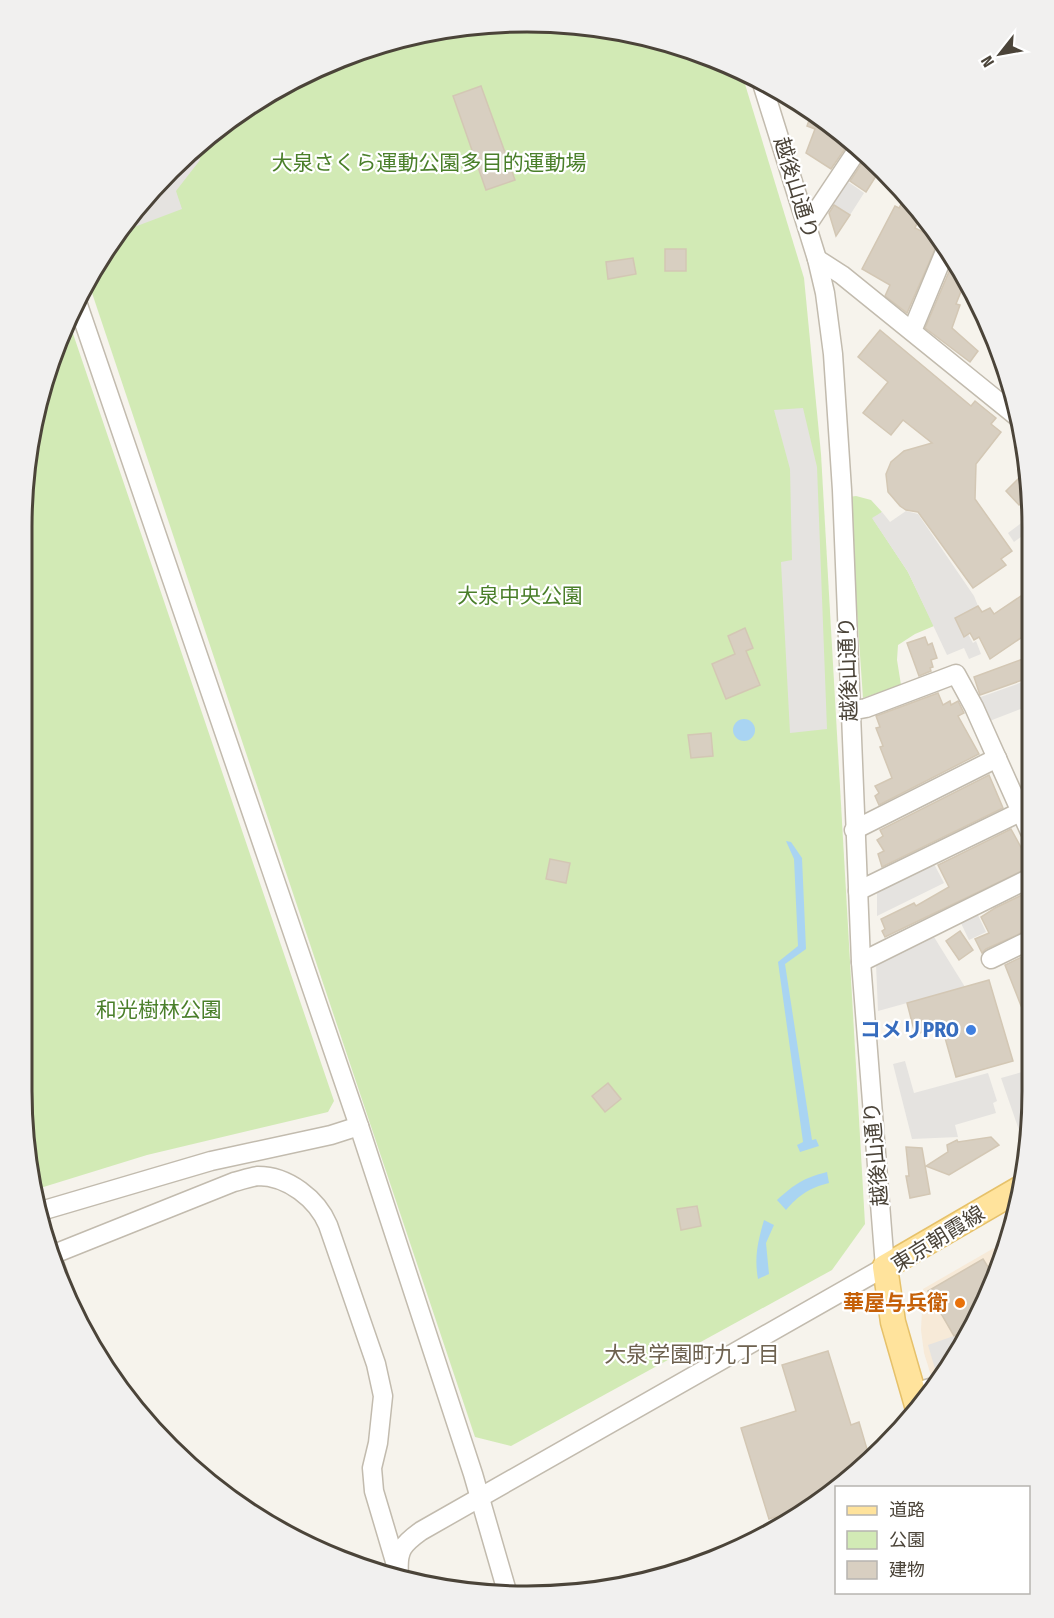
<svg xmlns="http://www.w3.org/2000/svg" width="1054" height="1618" viewBox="0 0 1054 1618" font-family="'Fira Sans Condensed','Noto Sans JP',sans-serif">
<rect width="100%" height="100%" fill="#f6f3ec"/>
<path fill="#f7ead8" d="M994,1248L998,1258L981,1314L937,1380L933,1382L924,1353L921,1330L923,1289Z"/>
<g fill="#d2eab5">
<path d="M494,22L593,25L690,48L741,71L804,278L821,454L865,1224L832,1270L511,1446L475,1437L88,281L147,193L219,125L304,73L396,38Z"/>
<path d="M68,319L334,1101L328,1112L147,1155L37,1189L21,1091L25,461Z"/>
<path d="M856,496L871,500L882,512L873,519L908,572L934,626L915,634L898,645L897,660L901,685L863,698L849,497Z"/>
</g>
<g fill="#e5e3e0">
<path d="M196,147L200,160L176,191L182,209L121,232L147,193Z"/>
<path d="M844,179L864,193L850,215L829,201Z"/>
<path d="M803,408L817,467L827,729L790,733L781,562L792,560L790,469L774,410Z"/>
<path d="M906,511L918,514L974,596L978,606L955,618L964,636L968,634L973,643L976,641L981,654L969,659L964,648L947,655L908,572L872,518L882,512L890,522Z"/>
<path d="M1032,515V529L1014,542L1008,533Z"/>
<path d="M1031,679V705L987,722L975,699Z"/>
<path d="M933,862L944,883L877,916V893L881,888Z"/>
<path d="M976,911L986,932L969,940L959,919Z"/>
<path d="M934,937L965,987L878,1011L876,964Z"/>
<path d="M905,1061L914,1093L988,1073L997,1101L993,1103L996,1113L955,1125L958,1137L912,1139L893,1064Z"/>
<path d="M1029,1070V1132L1020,1133L1001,1078Z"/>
<path d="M971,1330L938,1379L928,1345Z"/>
</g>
<g fill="#a9d4f2">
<circle cx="744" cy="730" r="11"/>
<path d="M786,841L791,842L802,858L806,949L785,964L812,1140L816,1139L819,1146L800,1152L797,1145L803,1142L778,962L798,946L794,859Z"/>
<path d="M827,1172L829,1183C809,1188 799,1195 786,1210L777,1200C795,1184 803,1178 827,1172Z"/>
<path d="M764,1220L774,1225L766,1243L769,1274L758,1279C754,1257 758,1241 764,1220Z"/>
</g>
<g fill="#d8cfc1" stroke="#d3c7b4" stroke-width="1.5">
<path d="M481,86L515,180L486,190L453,96Z"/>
<path d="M812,112L851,140L831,169L806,153L815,129L807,126Z"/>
<path d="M868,154L881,168L866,192L850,181Z"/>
<path d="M906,195L922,212L915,228L939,240L907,313L885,296L890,285L862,269L895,206L899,208Z"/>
<path d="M834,205L850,215L836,236L829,213Z"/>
<rect x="665" y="249" width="21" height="22"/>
<path d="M633,258L636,274L608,279L606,262Z"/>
<path d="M954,260L966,279L956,304L960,305L952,328L978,351L970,362L925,328Z"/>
<path d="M880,330L971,406L975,401L996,418L991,424L1001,432L976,464L975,499L1012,551L1001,559L1006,565L973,588L918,512L906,510L900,506L888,492L886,474L891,462L904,451L932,443L903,420L891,435L863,413L888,382L858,357Z"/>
<path d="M1028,469L1032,494L1019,505L1006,491Z"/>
<path d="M1021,596L1026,602L1031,599V631L990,659L979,637L974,640L970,633L964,637L955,618L978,606L982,612L990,608L994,614Z"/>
<path d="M745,628L753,648L746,651L760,685L726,699L712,664L735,654L728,636Z"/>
<path d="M925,637L928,645L932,643L937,658L931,660L933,667L930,668L931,671L919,676L907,643Z"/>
<path d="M1031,656V677L980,695L974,677Z"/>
<path d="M938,693L943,705L950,701L951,705L958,701L964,713L958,716L979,754L879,805L875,796L879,793L875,786L892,778L880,747L883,746L876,728L880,727L876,716Z"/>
<path d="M711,733L713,756L691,758L688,735Z"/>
<path d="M989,775L1003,808L882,867L878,854L884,851L877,840L883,836L880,830Z"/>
<path d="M1011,829L1023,851L1030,847V867L885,937L882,931L885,929L881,919L914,903L916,906L949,887L938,865Z"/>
<path d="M550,859L570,863L566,883L546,879Z"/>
<path d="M1030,891V929L986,949L982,953L975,939L989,933L981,917L995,908Z"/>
<path d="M960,931L973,950L959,960L946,941Z"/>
<path d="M1030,953L1029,1026L1005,965Z"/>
<path d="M989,980L1013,1061L956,1077L942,1027L915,1034L907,1003Z"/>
<path d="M608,1083L621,1099L605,1112L592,1096Z"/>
<path d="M991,1137L999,1145L949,1175L926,1166L948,1152L947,1145L957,1140L958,1142Z"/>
<path d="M906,1147L922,1148L930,1194L910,1198L906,1176H909Z"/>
<path d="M697,1206L701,1226L681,1230L677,1209Z"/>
<path d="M983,1259L993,1275L981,1314L975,1324L954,1336L928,1291Z"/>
<path d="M828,1351L851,1425L859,1422L869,1456L807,1507L769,1519L741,1428L796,1411L782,1365Z"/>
</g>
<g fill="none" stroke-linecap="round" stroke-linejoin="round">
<defs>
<g id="minor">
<path d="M808,224L860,146"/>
<path d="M817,259L842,275L1020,419"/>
<path d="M76,299L359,1126L473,1474L508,1595"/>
<path d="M912,331L946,249"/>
<path d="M850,711L866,708L956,674L974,707L1030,832"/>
<path d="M854,830L997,758"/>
<path d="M858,891L1020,812"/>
<path d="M991,959L1030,940"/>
<path d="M861,962L1030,878"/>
<path d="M41,1211L211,1161L331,1135L359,1126"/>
<path d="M51,1255L59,1277"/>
<path d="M49,1256L234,1182C242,1180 250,1177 258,1176C288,1176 317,1199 328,1225L376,1364L383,1396L378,1443L372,1468L374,1491L396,1565"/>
<path d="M913,1393L933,1387"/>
<path d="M399,1574C397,1550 403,1544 421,1531L885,1267L861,962L842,490L833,354L825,293L817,259L761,80"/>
</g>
<path id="major" d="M918,1409L893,1322L885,1267L1019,1189"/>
</defs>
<use href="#minor" stroke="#c2bbae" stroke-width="21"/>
<use href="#major" stroke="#e6c16a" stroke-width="27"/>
<use href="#minor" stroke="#fff" stroke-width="18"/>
<use href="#major" stroke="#ffe39c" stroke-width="24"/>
</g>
<circle fill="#3f7fe0" stroke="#fff" stroke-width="2" cx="971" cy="1030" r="6"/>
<circle fill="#e8710a" stroke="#fff" stroke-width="2" cx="960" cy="1303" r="6"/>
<g text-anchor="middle" stroke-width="4.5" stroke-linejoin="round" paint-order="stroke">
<g font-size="21" fill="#4a7f2a" stroke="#fff">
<text x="429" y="170">大泉さくら運動公園多目的運動場</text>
<text x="520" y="603">大泉中央公園</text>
<text x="159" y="1017">和光樹林公園</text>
</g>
<g font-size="21" fill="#4b4439" stroke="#fff">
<text transform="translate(796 188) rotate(73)" y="7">越後山通り</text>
<text transform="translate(848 669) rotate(-92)" y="7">越後山通り</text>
<text transform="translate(876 1154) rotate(-95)" y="7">越後山通り</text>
<text transform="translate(938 1239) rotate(-32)" y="7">東京朝霞線</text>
</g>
<g font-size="21" font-weight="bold" fill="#366cbe" stroke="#fff" text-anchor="end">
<text x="959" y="1037">コメリPRO</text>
</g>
<g font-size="21" font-weight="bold" fill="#c56008" stroke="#fff" text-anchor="end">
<text x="948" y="1310">華屋与兵衛</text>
</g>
<g font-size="22" fill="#6e6250" stroke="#fff">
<text x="692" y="1362">大泉学園町九丁目</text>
</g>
</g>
<path d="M0 0H1054V1618H0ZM527 32H527A495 495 0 0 1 1022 527V1091A495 495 0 0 1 527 1586H527A495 495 0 0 1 32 1091V527A495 495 0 0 1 527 32Z" fill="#f1f0ef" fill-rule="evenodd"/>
<path fill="none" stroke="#4b4439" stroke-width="3" d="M527 32H527A495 495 0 0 1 1022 527V1091A495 495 0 0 1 527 1586H527A495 495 0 0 1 32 1091V527A495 495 0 0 1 527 32Z"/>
<rect x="835" y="1486" width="195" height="108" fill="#ffffff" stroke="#b7b4b0" stroke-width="1.5"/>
<rect x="847" y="1506" width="30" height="9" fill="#ffe39c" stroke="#b7b4b0" stroke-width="1.5"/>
<text x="889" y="1516" font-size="18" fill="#4b4439">道路</text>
<rect x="847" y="1531" width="30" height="18" fill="#d2eab5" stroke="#b7b4b0" stroke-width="1.5"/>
<text x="889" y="1546" font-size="18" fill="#4b4439">公園</text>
<rect x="847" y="1561" width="30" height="18" fill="#d8cfc1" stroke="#b7b4b0" stroke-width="1.5"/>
<text x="889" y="1576" font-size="18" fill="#4b4439">建物</text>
<g transform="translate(1000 54) rotate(239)" stroke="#ffffff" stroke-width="4.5" paint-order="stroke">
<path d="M0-4.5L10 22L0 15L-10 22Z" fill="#4b4439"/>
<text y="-9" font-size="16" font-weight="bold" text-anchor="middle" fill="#4b4439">N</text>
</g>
</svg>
